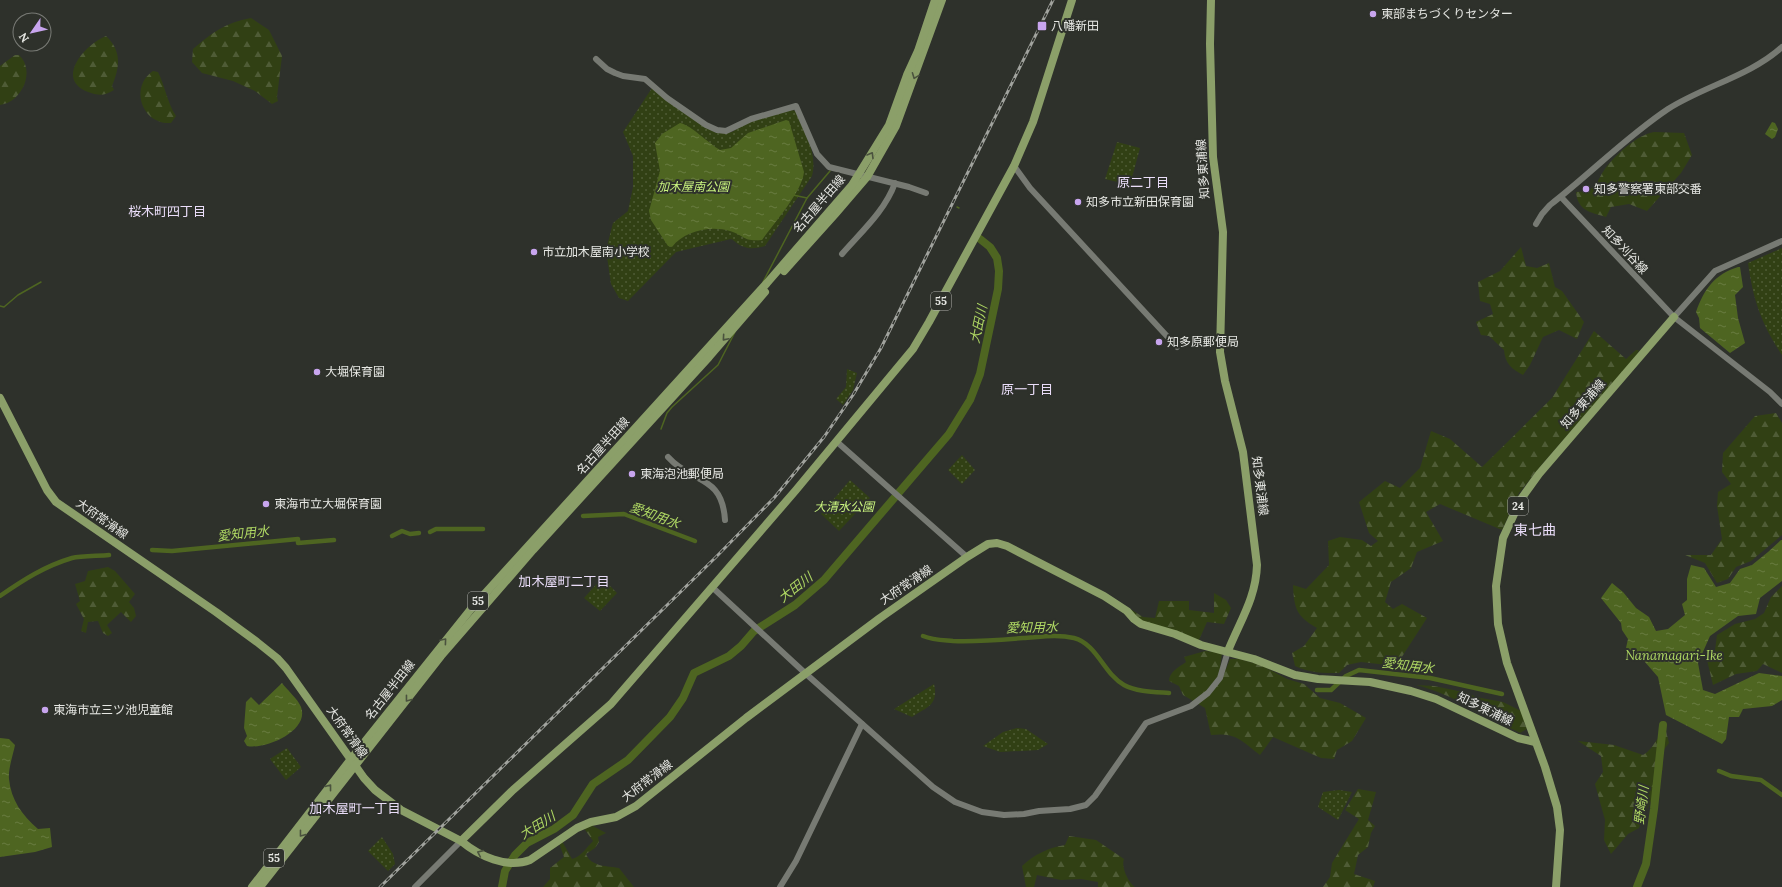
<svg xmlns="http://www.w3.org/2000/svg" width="1782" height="887" viewBox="0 0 1782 887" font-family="Lora,'Noto Sans JP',serif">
<defs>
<pattern id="grass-dots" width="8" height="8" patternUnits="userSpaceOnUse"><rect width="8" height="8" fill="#314014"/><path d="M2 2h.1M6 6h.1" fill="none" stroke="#4f5c36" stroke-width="1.8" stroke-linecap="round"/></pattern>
<pattern id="forest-firs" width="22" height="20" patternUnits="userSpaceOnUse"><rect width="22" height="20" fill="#314014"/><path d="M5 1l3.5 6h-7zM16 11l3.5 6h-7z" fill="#4f5c36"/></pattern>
<pattern id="water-ripples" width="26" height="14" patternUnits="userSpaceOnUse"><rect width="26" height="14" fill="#4e6521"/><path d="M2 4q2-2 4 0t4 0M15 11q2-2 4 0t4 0" fill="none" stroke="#687b41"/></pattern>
</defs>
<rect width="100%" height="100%" fill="#2e312b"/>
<g fill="url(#grass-dots)">
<path d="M652,88L666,100L725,133L732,132L750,121L791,110L796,111C804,132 818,153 812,176L765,246C758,248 750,250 742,246C738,245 735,241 731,239L676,252L628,301L619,298L611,284L606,250L613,223L628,211L633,187V156L623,132Z"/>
<path d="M1117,142L1140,148L1130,185L1105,179Z"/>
<path d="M1782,248V355C1761,324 1753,299 1748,263Z"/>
<path d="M847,369L857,373L853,390L843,405L836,399L846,387Z"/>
<path d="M962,455L975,470L962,484L948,470Z"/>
<path d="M850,480L870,498L839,531L821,514Z"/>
<path d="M602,578L617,593L600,611L584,598Z"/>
<path d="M934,684C939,705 927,707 912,717L894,709Z"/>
<path d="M1017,728L1026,729L1048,744L1038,750L1000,752L983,746L1003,732Z"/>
<path d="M287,748L301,767L286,780L270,759Z"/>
<path d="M1339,790L1352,792L1338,820L1318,807L1323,792Z"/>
<path d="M382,837L393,854L395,864L388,871L368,851Z"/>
</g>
<g fill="url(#forest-firs)">
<path d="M251,18L269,30L282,56L277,97L278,101L272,104L255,91L233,81L202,73L192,62L193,49C213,32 225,23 251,18Z"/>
<path d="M106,36C122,51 120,67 112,86L114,90C106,95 100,96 91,93C53,81 84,45 106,36Z"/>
<path d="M15,55H19C36,71 22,102 0,105V66Z"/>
<path d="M153,71L158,72C165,86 167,102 176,116L171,123C142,125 129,87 153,71Z"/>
<path d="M1654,132L1684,133L1692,155L1681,173L1647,211L1629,204L1611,207L1606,217C1590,212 1578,211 1576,192C1598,192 1596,180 1607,166C1618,153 1637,135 1654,132Z"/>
<path d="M1521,247L1526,266L1537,268L1549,263L1555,287L1562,291L1584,322L1577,339L1559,330L1543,337L1530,365L1523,375C1512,369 1505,364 1504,350L1489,336L1481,335L1476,322L1493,314L1490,304L1480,301L1478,282L1500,271Z"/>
<path d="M1594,331L1626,359L1636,350H1639L1637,355L1543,463L1519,493L1502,530L1440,504L1426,512L1443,541L1417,552L1411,568L1391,582L1385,602L1393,609L1402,604L1427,618L1396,666L1361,662L1347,665L1339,673C1324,673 1309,673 1295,666L1292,653L1304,646L1317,628C1296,616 1294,608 1293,585L1306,589L1329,565L1328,541L1340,537L1362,540L1371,546L1378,541L1369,533L1359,502L1385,481L1400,488L1420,468L1431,431L1450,439L1482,467L1552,398Z"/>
<path d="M1776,413L1782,423V535L1751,561L1736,567L1728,579L1717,583L1705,563L1685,555H1711L1722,539L1717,506L1718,492L1731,484L1722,472L1723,453L1755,416Z"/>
<path d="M108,567L115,571L135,594L129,602L134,608L136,616L131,622L121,612L107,625L112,633L108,636L103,633L98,621L88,622L86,633L81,631L84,619L76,604L80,601L75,584L85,581L88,571Z"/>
<path d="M1782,586V673L1763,664L1757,671L1736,674L1713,685L1707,660L1715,650L1717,635L1735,624L1755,619L1764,613L1771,597Z"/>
<path d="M1214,593L1226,600L1231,608L1224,624L1207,622L1199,640L1142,623L1130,611L1132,610L1143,617L1155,618L1159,601H1189V610L1214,613Z"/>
<path d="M1205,651L1222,653L1220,668L1226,669L1230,659H1239L1261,665L1287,679L1304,684L1320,698L1340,703L1366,718L1352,741L1337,750L1334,759L1321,758L1273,737L1260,755C1242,741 1236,732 1211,735L1205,708L1183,695L1179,686L1169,681C1169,672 1179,667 1186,662L1184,657Z"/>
<path d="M1416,685L1434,686L1468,693L1476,697L1503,702L1521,711L1527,729L1520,733C1486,716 1452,694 1416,685Z"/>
<path d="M1666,731L1669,743L1662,752C1668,778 1647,804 1639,828L1628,834L1611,854L1604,840L1605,820L1595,784L1603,772L1601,756L1578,741L1614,745L1643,755C1654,749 1654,739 1666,731Z"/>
<path d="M1358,789L1376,792L1368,820L1375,826L1371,833L1368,847L1358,855L1354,874L1375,881L1373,887H1323L1330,877L1332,863L1359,819L1345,810Z"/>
<path d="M591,825L606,833L598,837L599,842L595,848L586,854C591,867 608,866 619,868L634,887H543L550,879V868L564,857L559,843L562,841L572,859C582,856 586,848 593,841L583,827Z"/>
<path d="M1069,836L1096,840L1124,859C1121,867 1128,882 1135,887H1098V882L1081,879L1061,880L1037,875L1034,887H1026L1022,866C1035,854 1048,848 1065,845Z"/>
</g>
<g fill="url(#water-ripples)">
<path d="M786,120L789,121L804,172C802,192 774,223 762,240C743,242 744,235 730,231C710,225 684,231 672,247L668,246L651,220L649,211L660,171L655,143L662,134L680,123C691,125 708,143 720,150L731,148L748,133Z"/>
<path d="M1772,122L1775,123L1778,129L1775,137L1772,139L1765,134Z"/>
<path d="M1738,267H1740L1743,287L1735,295L1738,318L1745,343L1730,353L1700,328L1699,318L1696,312C1704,289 1715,274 1738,267Z"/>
<path d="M1781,540H1782V581L1760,598L1756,614L1738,616L1710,636L1698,663L1703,690L1715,694L1759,673L1782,676V700L1772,706L1743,709L1739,717H1729L1726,739L1722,744L1666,715L1658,677L1645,662L1626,648L1628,639L1622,630L1621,623L1601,598L1612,583L1623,592L1636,608L1649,617L1656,631L1668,629L1685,615L1682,604L1687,600V579L1691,565L1704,568L1716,587L1730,583L1740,569L1752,565L1768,552Z"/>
<path d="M282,683C287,690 298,699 301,707C310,731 265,750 247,746L244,741L247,736L244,728L246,702L251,697L259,705Z"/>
<path d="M0,738L9,739L15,745C13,755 8,769 9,779C11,800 22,815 38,829L50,828L52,847L35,852L0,857Z"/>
</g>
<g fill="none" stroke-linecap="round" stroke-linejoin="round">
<g stroke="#4e6521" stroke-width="1.5">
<path d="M793,195L807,198"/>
<path d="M957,207L959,208"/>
<path d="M763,282L807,198L830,171"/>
<path d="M0,306L4,307L18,295L41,282"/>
<path d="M661,429L667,413L672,407L718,365L735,332"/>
</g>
<g stroke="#4e6521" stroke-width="4.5">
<path d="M583,516L624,514L695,541"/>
<path d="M430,532L436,529H483"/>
<path d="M392,536L402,531L410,534L419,533"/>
<path d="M152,550L172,551L298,539V543L334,540"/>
<path d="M0,596C23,580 45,566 72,558C81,556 99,556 109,555"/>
<path d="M923,636C933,640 942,640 953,641C976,642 1000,640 1023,638C1040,637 1057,634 1074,638C1097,644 1104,674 1124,685C1137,692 1155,692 1169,693"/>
<path d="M1317,690H1331L1346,676L1359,670L1430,678L1502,694"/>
<path d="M1719,771L1731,776L1761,780L1782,795"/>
</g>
<g stroke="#4e6521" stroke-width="8">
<path d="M502,887L505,871L515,855L527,843L554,829L573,815L593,784L628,760L670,717L683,698L694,673L729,656L741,646L754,631L795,605L824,580L949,434L970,400L980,374L998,289L999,271L997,258L990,247L980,239"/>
<path d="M1637,887L1646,864L1654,809L1663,725"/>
</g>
<g stroke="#777a73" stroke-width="6">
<path d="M596,59L607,69L615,73L623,76L645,79L667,98L706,125L717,130L726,131L751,119L796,106L817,154L829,167L909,187L926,193"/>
<path d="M1014,166L1030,188L1177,347"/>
<path d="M1561,197L1674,317L1770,392L1782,404"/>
<path d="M1536,224L1542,214L1550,205C1590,174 1626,137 1668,109C1704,86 1750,76 1782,47"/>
<path d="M842,254C861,232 885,211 895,183"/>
<path d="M1674,317L1715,271L1782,241"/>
<path d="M836,441L967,557"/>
<path d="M668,457C692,484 722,474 725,520"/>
<path d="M712,587L805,673L933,787L955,802L982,812L1004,815L1024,814L1039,811L1070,809L1086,805L1095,796L1146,723L1191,706L1208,693L1220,678L1228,651"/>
<path d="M415,887L461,841"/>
<path d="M780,887L796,861L862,724"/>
</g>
<g stroke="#8b9f69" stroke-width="8">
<path d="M1211,0L1210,44L1213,157L1223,232L1220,352L1225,381L1243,452L1257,565C1256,598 1240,621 1228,651"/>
<path d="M784,271L836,213L867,177L896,126L942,0"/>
<path d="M0,398L47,490L56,502L216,612L257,642L277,658L286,668L364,778L375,790L401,810L461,841C479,856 507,869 530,860L577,828L591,822L616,817L636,806L746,718L880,618L967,557L988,544L997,543L1007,546L1104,596L1127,611L1134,619L1141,624L1175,634L1201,645L1254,659L1295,675L1318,679L1370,682L1411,691L1436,699L1518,738L1535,742"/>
<path d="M461,841L513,790L611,704L796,490L913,349L929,322L1014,166L1033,122L1072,0"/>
<path d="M252,887L351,759L471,609L767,283L852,185L889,125L907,75L918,51L935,0"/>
<path d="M260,887L441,656L533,550L709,357L765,292"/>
<path d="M1556,887L1560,830L1557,807L1545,767L1507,663L1498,624L1496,586L1503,538L1521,499L1539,474L1674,317"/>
</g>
<defs>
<path id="rail" d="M380,887L716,557L774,498L824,437L853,395L881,348L1053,0"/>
</defs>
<use href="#rail" stroke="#a1a39e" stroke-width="3"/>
<use href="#rail" stroke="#2e312b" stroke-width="1.5" stroke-dasharray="4.5" stroke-linecap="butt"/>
</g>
<defs><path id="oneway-chevron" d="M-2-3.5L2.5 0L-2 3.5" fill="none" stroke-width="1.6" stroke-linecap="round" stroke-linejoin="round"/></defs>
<g stroke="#4a523e">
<use href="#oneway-chevron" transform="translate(915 76) rotate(111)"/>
<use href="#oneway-chevron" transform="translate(871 155) rotate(-59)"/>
<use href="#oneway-chevron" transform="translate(725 338) rotate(131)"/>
<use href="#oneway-chevron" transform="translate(444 641) rotate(-50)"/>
<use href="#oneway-chevron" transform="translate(408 699) rotate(128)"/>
<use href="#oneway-chevron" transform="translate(329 787) rotate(-52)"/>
<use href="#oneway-chevron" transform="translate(302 834) rotate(128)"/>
<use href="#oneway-chevron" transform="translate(480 853) rotate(-156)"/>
</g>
<g fill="#c8a5ee" stroke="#2e312b" stroke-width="1.5">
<circle cx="1373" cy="14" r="4"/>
<rect x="1037" y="21" width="10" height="10" rx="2"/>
<circle cx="1586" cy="189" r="4"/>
<circle cx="1078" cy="202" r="4"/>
<circle cx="534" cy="252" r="4"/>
<circle cx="1159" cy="342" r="4"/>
<circle cx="317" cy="372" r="4"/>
<circle cx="632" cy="474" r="4"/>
<circle cx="266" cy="504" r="4"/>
<circle cx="45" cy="710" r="4"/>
</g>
<g text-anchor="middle" stroke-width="4" stroke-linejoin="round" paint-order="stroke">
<g fill="#2e312b" stroke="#afb0ac" stroke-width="1">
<rect x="931" y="292" width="20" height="18" rx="3"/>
<rect x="1508" y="497" width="20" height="18" rx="3"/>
<rect x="468" y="592" width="20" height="18" rx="3"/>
<rect x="264" y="849" width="20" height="18" rx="3"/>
</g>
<g font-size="11" font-weight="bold" fill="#e6e7e3">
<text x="941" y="305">55</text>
<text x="1518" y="510">24</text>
<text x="478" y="605">55</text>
<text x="274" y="862">55</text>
</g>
<g font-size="12" fill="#e6e7e3" stroke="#2e312b" text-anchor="start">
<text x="1381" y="18">東部まちづくりセンター</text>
<text x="1051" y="30">八幡新田</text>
<text x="1594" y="193">知多警察署東部交番</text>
<text x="1086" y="206">知多市立新田保育園</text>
<text x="542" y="256">市立加木屋南小学校</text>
<text x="1167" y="346">知多原郵便局</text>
<text x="325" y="376">大堀保育園</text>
<text x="640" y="478">東海泡池郵便局</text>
<text x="274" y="508">東海市立大堀保育園</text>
<text x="53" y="714">東海市立三ツ池児童館</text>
</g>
<g font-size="12" fill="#e6e7e3" stroke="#2e312b">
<text transform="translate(1203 169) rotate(-94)" y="4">知多東浦線</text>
<text transform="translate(819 204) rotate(-49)" y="4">名古屋半田線</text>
<text transform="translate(1625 250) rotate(47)" y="4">知多刈谷線</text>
<text transform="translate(1583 404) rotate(-49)" y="4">知多東浦線</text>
<text transform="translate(603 446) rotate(-48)" y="4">名古屋半田線</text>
<text transform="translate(1260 486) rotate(83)" y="4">知多東浦線</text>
<text transform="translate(102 519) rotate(35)" y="4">大府常滑線</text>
<text transform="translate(906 585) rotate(-34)" y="4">大府常滑線</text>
<text transform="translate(390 690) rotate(-52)" y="4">名古屋半田線</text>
<text transform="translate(1485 709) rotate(26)" y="4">知多東浦線</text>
<text transform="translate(347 732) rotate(54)" y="4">大府常滑線</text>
<text transform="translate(647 781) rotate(-37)" y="4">大府常滑線</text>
</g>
<g font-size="12" font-style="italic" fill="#caf57f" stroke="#2e312b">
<text x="693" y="191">加木屋南公園</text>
<text x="844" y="511">大清水公園</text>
</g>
<g font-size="13" fill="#eaddf9" stroke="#2e312b">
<text x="1143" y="187">原二丁目</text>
<text x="167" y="216">桜木町四丁目</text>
<text x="1027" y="394">原一丁目</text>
<text x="564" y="586">加木屋町二丁目</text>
<text x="355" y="813">加木屋町一丁目</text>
</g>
<g font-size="13" font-style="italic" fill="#afd863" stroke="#2e312b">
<text transform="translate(978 324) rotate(-78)" y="5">大田川</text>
<text transform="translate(655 515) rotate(20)" y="5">愛知用水</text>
<text transform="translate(243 533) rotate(-6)" y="5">愛知用水</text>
<text transform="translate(795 587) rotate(-38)" y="5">大田川</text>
<text transform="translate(1032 627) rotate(-1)" y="5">愛知用水</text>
<text x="1674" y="660">Nanamagari-Ike</text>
<text transform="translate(1408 665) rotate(7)" y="5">愛知用水</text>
<text transform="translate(1641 805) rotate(-83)" y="5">野崎川</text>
<text transform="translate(537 825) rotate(-32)" y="5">大田川</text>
</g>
<g font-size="14" fill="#eaddf9" stroke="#2e312b">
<text x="1535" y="535">東七曲</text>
</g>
</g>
<g transform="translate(32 32) rotate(236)"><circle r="19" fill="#2e312b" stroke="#787a75"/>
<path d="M0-3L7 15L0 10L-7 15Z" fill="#c8a5ee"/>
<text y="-6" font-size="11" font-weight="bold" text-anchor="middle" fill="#e6e7e3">N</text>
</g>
</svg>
